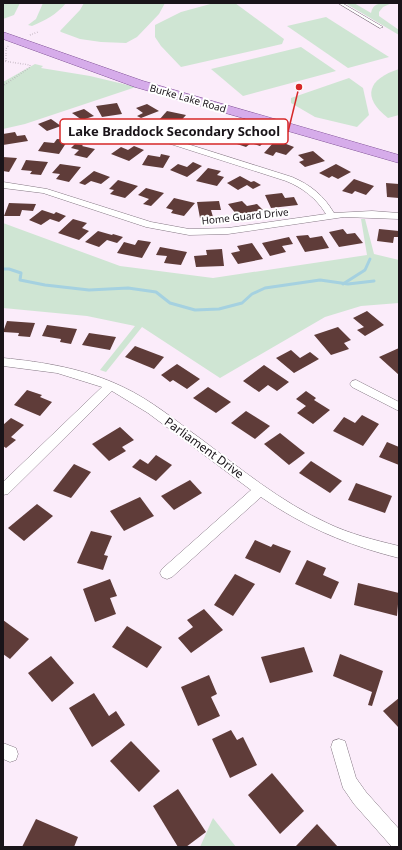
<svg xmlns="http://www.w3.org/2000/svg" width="402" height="850" viewBox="0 0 402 850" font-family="'Noto Sans',sans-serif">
<rect width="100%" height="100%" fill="#fbecfa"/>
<g fill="#cfe5d3">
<path d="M3,3H20L14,15L3,19Z"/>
<path d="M43,3H66C56,15 46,20 32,26L28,25L36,19Z"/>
<path d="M84,3H165L159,14L137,37L126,43L101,42L80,39L61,32L60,31L80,10Z"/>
<path d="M214,3H235L284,39L282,44L181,67L161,46L155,37V25L181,12Z"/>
<path d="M345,3H354L371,13C373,2 382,3 392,3L383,7L379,12V16L399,30V35Z"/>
<path d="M326,17L389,57L348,68L287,26Z"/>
<path d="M301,47L336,71L243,96L211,69Z"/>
<path d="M35,64L43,66L41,68L90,76L136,87L25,124L3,129V82Z"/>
<path d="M399,69V115L388,118C361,97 368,79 399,69Z"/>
<path d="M349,78L363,88L369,115L357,127L315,117L291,103V98Z"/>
<path d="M361,219H365L374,254L399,260V303L361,306L325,317L220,378L142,327L106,372L100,370L135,326L87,316L3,308V223L120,266L213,278L367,255Z"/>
<path d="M213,818L236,847H200Z"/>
</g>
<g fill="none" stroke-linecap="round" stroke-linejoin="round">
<g stroke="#a5d1e0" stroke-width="3">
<path d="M3,269H9L21,273L20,280L45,285L89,290L128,288L156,292L170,303L195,310L219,309L242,303L252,294L265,288L320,280L348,284L374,281"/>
<path d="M343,284L365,270L370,259"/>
</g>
</g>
<g fill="#5f3c39">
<path d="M117,103L122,114L102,117L96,106Z"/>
<path d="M147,104L159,111L141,118L137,116L143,113L136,108Z"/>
<path d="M84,109L94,116L82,120L72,113Z"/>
<path d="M167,111L186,115L178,124L159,120Z"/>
<path d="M51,119L61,126L47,131L38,124Z"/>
<path d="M193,119L212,124L202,135L189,131L192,129L185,127Z"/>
<path d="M15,132L17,136L25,135L28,141L3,145V134Z"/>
<path d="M250,134L267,139L260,146L251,143L246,147L237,144Z"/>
<path d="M57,139L68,140L59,154L38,151L44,142L54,143Z"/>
<path d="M274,142L279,143L281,142L294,147L286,155L276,152L273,156L264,153Z"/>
<path d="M75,144L83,145L82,146L95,149L87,158L74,155L79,150L71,148Z"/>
<path d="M134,146L144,150L129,161L111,154L121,147L128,150Z"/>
<path d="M313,151L325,161L305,167L299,162L304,160L298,155Z"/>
<path d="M161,154L170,156L163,168L142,165L148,155L160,157Z"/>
<path d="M3,157L17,158L9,172L3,171Z"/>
<path d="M26,160L48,162L41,175L30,174L32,171L21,170Z"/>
<path d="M193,162L202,166L187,177L170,170L178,164L187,167Z"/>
<path d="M60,164L81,167L69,182L56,179L60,174L52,173Z"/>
<path d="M336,164L351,172L338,179L332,176L329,178L319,173Z"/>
<path d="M208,168L221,171L217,175L224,177L217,186L196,181Z"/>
<path d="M94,171L110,177L101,184L91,181L85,185L79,183Z"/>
<path d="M240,176L251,182L254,181L261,185L253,189L247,185L238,190L227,183Z"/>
<path d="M354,179L374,186L366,195L355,191L352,194L342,191Z"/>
<path d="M118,180L138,186L125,198L110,194L114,190L109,189Z"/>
<path d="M386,183L399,184V198L387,197Z"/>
<path d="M146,188L164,193L151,206L143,204L149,199L138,195Z"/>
<path d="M282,193L285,198L294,197L298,205L271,208L265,195Z"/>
<path d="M174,198L195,203L184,216L171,213L173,210L166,208Z"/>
<path d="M219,201L221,210H211L213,217L200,218L197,202Z"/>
<path d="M242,201L247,206L257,204L263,210L237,215L228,204Z"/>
<path d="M9,203L36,204L33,211L22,210L20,216H4Z"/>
<path d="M42,210L54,214L56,212L66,216L59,222L50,219L41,225L29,220Z"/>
<path d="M73,219L87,223L82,228L89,231L79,240L58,233Z"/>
<path d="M343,229L347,234L355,233L363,243L339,247L329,232Z"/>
<path d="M379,229L399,231V237H394L393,243L377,241Z"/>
<path d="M98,231L112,235L113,234L123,237L117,243L107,240L99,247L85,242Z"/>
<path d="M308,235L310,238L322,236L329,248L305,252L296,236Z"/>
<path d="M289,237L293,244L282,246L286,252L270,256L262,243Z"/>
<path d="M138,240L151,242L142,258L117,253L124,242L135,245Z"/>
<path d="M252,243L263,259L238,264L231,253L240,251L237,246Z"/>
<path d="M160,247L187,252L181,265L164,263L167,256L156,255Z"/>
<path d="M222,249L224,266L196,267L194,256L207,255L206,250Z"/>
<path d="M367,311L384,325L365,336L357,330L364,327L353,318Z"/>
<path d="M7,321L35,323L30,337L18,336L19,333L3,332Z"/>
<path d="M47,325L77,329L71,344L60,342L61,339L42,336Z"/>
<path d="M338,327L351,340L344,343L349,349L331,355L314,335Z"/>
<path d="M89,333L116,337L110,350L82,345Z"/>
<path d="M135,346L164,357L154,369L125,357Z"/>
<path d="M399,348V375L379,357Z"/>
<path d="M291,350L300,358L310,352L319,359L294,373L276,358Z"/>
<path d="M177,364L200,379L187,389L173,380L170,382L161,375Z"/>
<path d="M264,365L289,382L277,391L268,385L259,392L243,381Z"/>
<path d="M208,387L231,402L216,413L193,398Z"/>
<path d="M27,390L42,395L40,397L52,402L40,416L14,405Z"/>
<path d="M306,391L316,398L314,400L330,410L313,424L297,413L306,406L296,399Z"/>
<path d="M246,411L270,426L255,439L231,423Z"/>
<path d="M362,415L379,424L363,446L333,431L344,417L355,423Z"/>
<path d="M11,418L24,425L11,437L16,440L6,448L3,446V425Z"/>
<path d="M120,427L134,440L122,447L126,451L109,461L92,444Z"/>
<path d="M280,433L305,453L289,465L264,444Z"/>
<path d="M387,442L399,447V465L379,457Z"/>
<path d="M156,455L172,465L156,481L132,467L140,459L148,464Z"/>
<path d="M311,461L342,481L330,493L299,473Z"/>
<path d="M74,464L91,472L71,498L53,491Z"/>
<path d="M190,480L202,493L174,510L161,496Z"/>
<path d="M356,483L392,496L385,513L348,500Z"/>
<path d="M140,497L154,516L124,531L110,511Z"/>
<path d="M37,504L53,516L24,541L8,528Z"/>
<path d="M91,531L112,536L104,555L108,556L103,570L77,563Z"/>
<path d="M255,540L271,547L273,544L291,551L280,573L245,558Z"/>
<path d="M307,560L326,568L323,575L339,582L331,599L295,584Z"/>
<path d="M235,574L255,584L233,616L214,605Z"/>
<path d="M110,579L117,596L110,598L116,614L95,622L83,589Z"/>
<path d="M358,583L399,593L397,616L354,605Z"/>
<path d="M204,609L223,630L191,653L178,638L193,627L187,620Z"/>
<path d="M3,620L29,639L10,659L3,654Z"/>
<path d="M127,626L162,647L147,668L112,647Z"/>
<path d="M304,647L313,672L270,683L261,657Z"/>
<path d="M340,654L383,671L372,706L368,705L372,692L333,676Z"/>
<path d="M51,656L74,683L52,702L28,673Z"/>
<path d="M209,675L217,694L211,697L220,716L198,726L181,687Z"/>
<path d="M94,693L109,716L116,711L125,725L92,747L69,708Z"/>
<path d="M399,698V728L383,711Z"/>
<path d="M231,730L237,740L243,737L257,765L230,778L212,739Z"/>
<path d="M131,741L160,771L139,792L110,761Z"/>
<path d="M272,773L304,811L280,834L248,795Z"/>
<path d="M178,789L206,832L186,847H178L153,806Z"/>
<path d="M36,819L78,837L74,847H22Z"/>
<path d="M317,824L338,847H297L296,846Z"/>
</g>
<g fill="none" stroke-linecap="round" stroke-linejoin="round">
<defs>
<path id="lane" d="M338,3H342L383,27L380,28Z"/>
<g id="street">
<path d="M128,130L159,135L292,177C311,185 324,196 334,213L372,211L399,213V219L344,217L228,234L189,235L146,227L43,193L3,188V182L47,189L151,222L189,229L228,228L326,214C316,198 303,188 286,181L155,139L128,134L108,135L104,133L108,131Z"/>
<path d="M3,358C44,362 86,369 123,387C151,400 176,421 201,439C241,469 281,502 327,523C350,534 374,540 399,546V558C347,545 305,527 261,497L172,577L167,579L162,577L160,573L162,569L251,490L148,413L112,391L8,494L3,495V482L102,387L57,373L3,366Z"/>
<path d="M356,380L399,402V411L352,387L350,384L352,381Z"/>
<path d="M339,739L345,741L356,778L366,792L399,829V847H392L354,804L343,788L331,747L333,741Z"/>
<path d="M3,743L16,748L18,754L16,760L10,762L3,759Z"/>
</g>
<path id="primary" d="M3,32L143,81L399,155V163L135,87L3,39Z"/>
</defs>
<use href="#lane" stroke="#847783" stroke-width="1"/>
<use href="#street" stroke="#847783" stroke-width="1"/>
<use href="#primary" stroke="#825398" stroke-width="1"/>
<g stroke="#aca0ab" stroke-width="1.5" stroke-dasharray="0.5 2" stroke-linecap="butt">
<path d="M30,35L38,32"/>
<path d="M3,61L30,65V67L3,86"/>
<path d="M6,61V49L8,46"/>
</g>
<use href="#lane" fill="#fff" fill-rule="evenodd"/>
<use href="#street" fill="#fff" fill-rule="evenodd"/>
<use href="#primary" fill="#d6acea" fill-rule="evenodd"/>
</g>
<g text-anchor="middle" stroke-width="4" stroke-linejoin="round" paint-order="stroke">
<g font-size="10" fill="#191419" stroke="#fff">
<text transform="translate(188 98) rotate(16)" y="4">Burke Lake Road</text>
<text transform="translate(245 216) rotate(-6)" y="4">Home Guard Drive</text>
</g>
<g font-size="12" fill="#191419" stroke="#fff">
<text transform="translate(204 448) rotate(36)" y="4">Parliament Drive</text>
</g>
</g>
<path fill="none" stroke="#d62828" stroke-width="1.5" d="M299 87L288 132"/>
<circle fill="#d62828" stroke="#fff" stroke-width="1.5" cx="299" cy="87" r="4"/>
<rect fill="#fff" stroke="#d62828" stroke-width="1.5" x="60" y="119" width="228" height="25" rx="4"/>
<g font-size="13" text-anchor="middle" font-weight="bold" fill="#191419">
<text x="174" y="136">Lake Braddock Secondary School</text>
</g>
<rect width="402" height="850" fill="none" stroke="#191419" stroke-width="8"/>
</svg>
